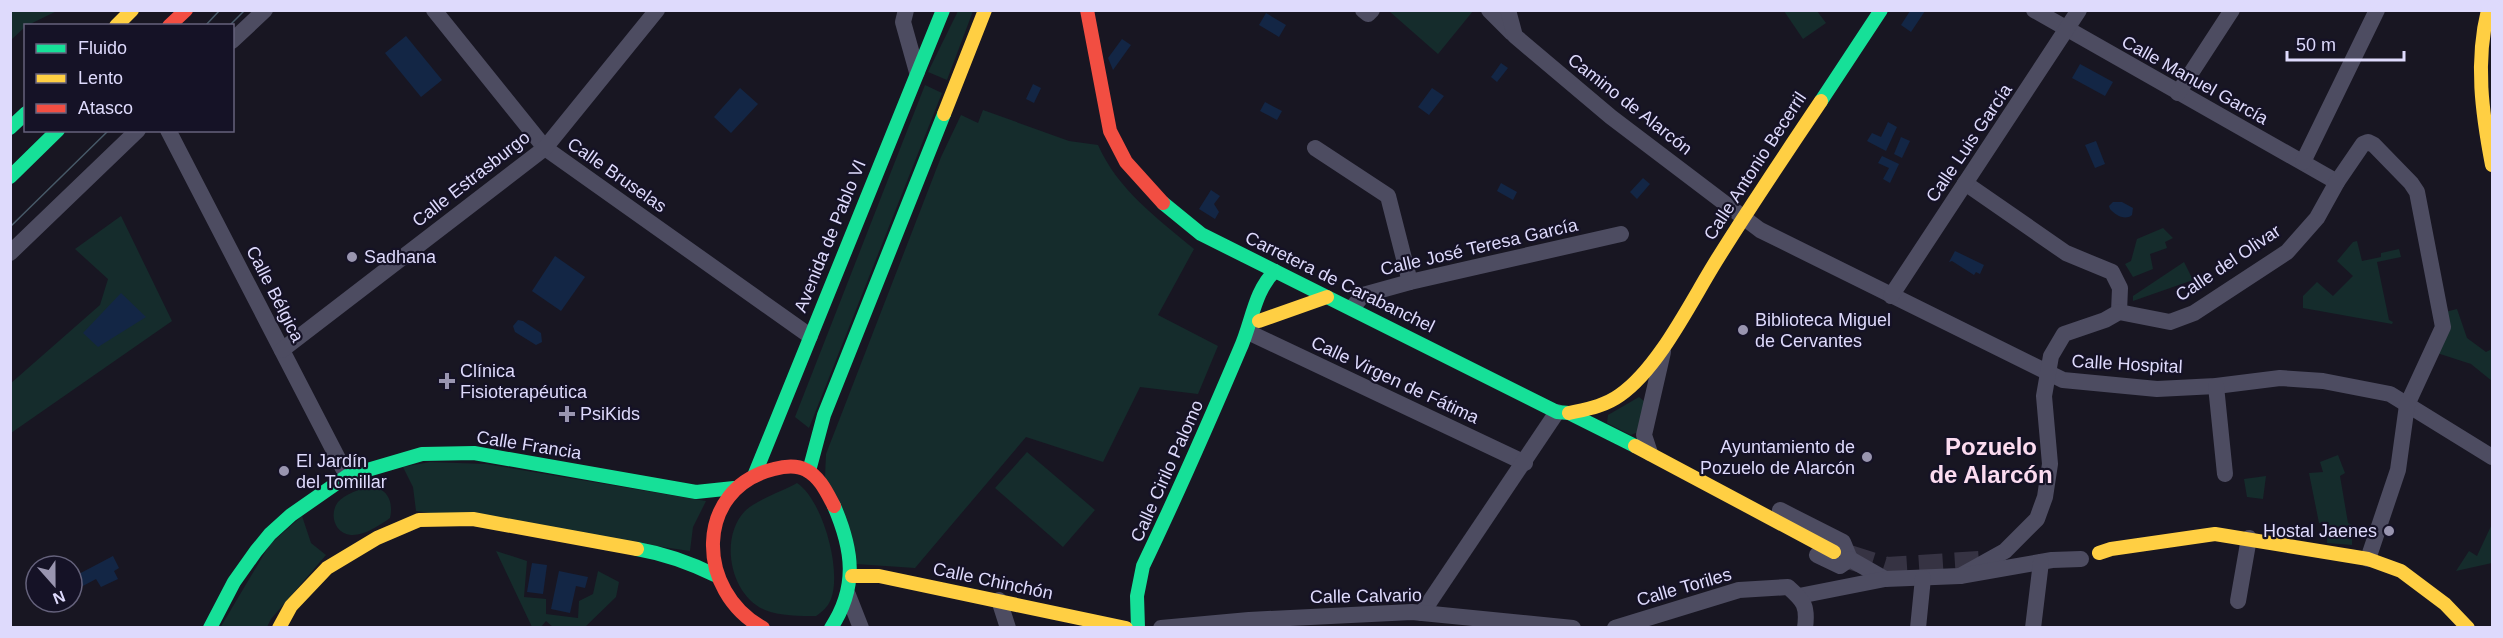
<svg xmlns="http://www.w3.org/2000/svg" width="2503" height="638" viewBox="0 0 2503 638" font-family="Helvetica,sans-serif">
<rect width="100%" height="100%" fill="#181622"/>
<g fill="#152c2c">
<path d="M11,10H57V11L26,26L11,40Z"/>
<path d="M958,11H973L947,80L928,72Z"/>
<path d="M1473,11L1438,54L1389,11L1473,10Z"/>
<path d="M1784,11H1817L1826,23L1803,39Z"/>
<path d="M925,85L942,93L809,428L795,417Z"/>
<path d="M983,110L1069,141L1098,145C1118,190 1157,218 1194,249L1158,315L1218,346L1198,394L1140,387L1103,462L1026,437L915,568L856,564L825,477L826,454L941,157L961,115L978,123Z"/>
<path d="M121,216L172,321L11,433L10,384L100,305L108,279L75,249Z"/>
<path d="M2163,228L2173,238L2165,242L2167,248L2150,254L2153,269L2133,277L2125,264L2131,261L2137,239Z"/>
<path d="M2357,241L2362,261L2381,257V253L2399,249L2401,257L2377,262L2389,320L2393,322L2392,324L2303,308V296L2317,282L2333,296L2353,276L2337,261L2353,242Z"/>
<path d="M2184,262L2193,280L2133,301V296Z"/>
<path d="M2457,309L2467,338L2486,352L2492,349V381L2471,364L2437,353L2445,312Z"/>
<path d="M1639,397L1645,402L1638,432L1631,435L1607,423L1608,415Z"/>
<path d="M1027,452L1095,510L1063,547L995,488Z"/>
<path d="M2338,455L2345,473L2340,476L2348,523L2352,525V545L2327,543L2328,525L2319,523L2309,473L2323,472L2320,462Z"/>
<path d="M430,462L486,464L706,501L693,527L690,551L416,511L413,487L403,467Z"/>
<path d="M2266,476L2263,499L2247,497L2244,479Z"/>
<path d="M797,483C823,500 842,571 831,599C828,607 822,612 816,616C801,616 779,616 765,610C730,595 719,538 745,511C756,500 783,491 797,483Z"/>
<path d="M368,486C387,487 394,501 390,518C380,525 364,536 351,535C334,533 329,514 338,502C345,494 359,490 368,486Z"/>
<path d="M302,516L311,543L326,555L271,619L267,627L220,628L270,544Z"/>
<path d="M2492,524V563L2456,571L2469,551L2477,556Z"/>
<path d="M496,551L527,561L524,597L546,599V614L578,618L579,601L593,594L598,571L619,582L616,597L585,627H553L546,621L541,627H532Z"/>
</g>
<g fill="#132645">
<path d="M1910,11H1925L1911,32L1901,25Z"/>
<path d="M1266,13L1286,25L1279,37L1259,25Z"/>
<path d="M406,36L442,80L421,97L385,53Z"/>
<path d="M1122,39L1131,45L1113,70L1108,58Z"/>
<path d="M1501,63L1508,68L1497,82L1491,77Z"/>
<path d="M2080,64L2113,82L2105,96L2072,78Z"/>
<path d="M1033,84L1041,88L1034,103L1026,99Z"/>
<path d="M740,88L758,104L731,133L714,117Z"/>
<path d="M1432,88L1444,96L1429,115L1418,107Z"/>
<path d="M1265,102L1282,111L1277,120L1260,111Z"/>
<path d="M1888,122L1897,127L1886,151L1867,141L1872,133L1881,137Z"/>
<path d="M1901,137L1910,141L1902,158L1894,154Z"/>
<path d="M2096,141L2105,164L2095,168L2085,145Z"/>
<path d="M1882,156L1899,164L1890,183L1883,179L1889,168L1878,163Z"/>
<path d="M1643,178L1650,184L1637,199L1630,192Z"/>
<path d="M1501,183L1517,192L1513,200L1497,191Z"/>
<path d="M1211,190L1220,196L1214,204L1219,212L1215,219L1199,209Z"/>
<path d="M2113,202H2122L2133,208L2132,215C2125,221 2115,215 2110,209L2109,206Z"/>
<path d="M1955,251L1984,265L1980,274L1976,272L1974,275L1952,261L1949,262Z"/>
<path d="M555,256L585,277L561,311L532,291Z"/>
<path d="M121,293L146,317L98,347L83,333Z"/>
<path d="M518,320L523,321L541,333L542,342L536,345L515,332L513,326Z"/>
<path d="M113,556L119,568L114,571L118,579L101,587L96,579L81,587L75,576Z"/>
<path d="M532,563L547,565L543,594L527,592Z"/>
<path d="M559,571L588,577L585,588L576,586L570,613L551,609Z"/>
</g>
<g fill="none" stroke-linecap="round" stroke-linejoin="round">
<path stroke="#363343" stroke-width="24" stroke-dasharray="24 12" stroke-linecap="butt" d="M1849,557L1887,569L1995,562"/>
<g stroke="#4d4c61" stroke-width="16">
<path d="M434,10L545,148L810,336"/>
<path d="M906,10L903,22L917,72"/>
<path d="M1363,10L1368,14L1372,10"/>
<path d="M1489,10L1512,33"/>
<path d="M1508,10L1515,36L1611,117L1760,230L2063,380L2157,389L2216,386L2280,378L2323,381L2390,394L2492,457"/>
<path d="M2034,10L2337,182"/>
<path d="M232,41L265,10"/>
<path d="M2178,93L2232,10"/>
<path d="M168,130L347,476"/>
<path d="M1315,148L1388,196L1410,282"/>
<path d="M2303,162L2377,10"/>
<path d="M1965,183L2066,253L2112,272L2120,288L2119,312"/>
<path d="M10,253L138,130"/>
<path d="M1891,296L2079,10"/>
<path d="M1352,308L1363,295L1410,282L1621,234"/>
<path d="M1248,332L1525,463"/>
<path d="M282,350L545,148L657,10"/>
<path d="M2216,386L2225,474"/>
<path d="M1650,453L1644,435L1663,352"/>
<path d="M1780,510L1843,542L1850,559"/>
<path d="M1817,555L1840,566L1850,559L1885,579"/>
<path d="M1960,576L2005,551L2037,519L2045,497L2050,464L2044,396L2051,356L2064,334L2105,320L2119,312L2170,322L2194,313L2287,252L2317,218L2337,182L2363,144L2368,142L2374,145L2411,183L2417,192L2443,327L2407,405L2398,470L2368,559"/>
<path d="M848,595L861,628"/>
<path d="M1799,596L1885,579L1960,576L2052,560L2081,559"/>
<path d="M999,600L1008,628"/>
<path d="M2238,601L2249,538"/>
<path d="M1422,613L1557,412"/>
<path d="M1161,628L1249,620L1412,612L1573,628"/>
<path d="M1615,628L1739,590L1788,587C1804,601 1808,606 1805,628"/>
<path d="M1918,628L1923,578"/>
<path d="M2033,628L2041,562"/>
</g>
<g stroke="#16e098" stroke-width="14">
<path d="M1821,101L1881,10"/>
<path d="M10,128L26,113"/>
<path d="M10,177L58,130"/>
<path d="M1163,203L1201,234L1557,412L1569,413L1635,446"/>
<path d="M809,471L824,415L944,114"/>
<path d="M754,476L943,10"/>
<path d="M637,549C666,554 691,563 717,576"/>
<path d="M210,628L234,582L256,551L270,534L291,515L347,476L422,454L474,453L696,492L734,488"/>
<path d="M831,628C858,587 853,550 834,506"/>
<path d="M1138,628L1137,596L1143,566C1177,495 1209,422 1240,349C1252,323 1254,291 1275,271"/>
</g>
<g stroke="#ffcf43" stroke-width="14">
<path d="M2488,10C2475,62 2482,113 2492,165"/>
<path d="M116,26L132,10"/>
<path d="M944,114L985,10"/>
<path d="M1259,321L1327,297"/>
<path d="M1569,413C1587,409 1605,406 1620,395C1660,367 1692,299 1718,258C1751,205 1786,153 1821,101"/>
<path d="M1635,446L1834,552"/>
<path d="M2099,553L2111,549L2215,534L2368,559L2401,571L2445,604L2468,628"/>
<path d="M852,576H879L1126,628"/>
<path d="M279,628L291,606L327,568L377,538L419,520L473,519L637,549"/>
</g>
<g stroke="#f24e42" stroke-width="14">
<path d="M1087,10L1110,131L1126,162L1163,203"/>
<path d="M169,26L186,10"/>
<path d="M763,628C696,592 693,489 774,469C785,466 797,465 806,470C820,477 827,493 834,506"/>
</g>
<g stroke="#475968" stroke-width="1.5">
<path d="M205,26L220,10"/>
<path d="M229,26L245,10"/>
<path d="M10,227L109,130"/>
</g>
</g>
<g fill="#9995b0" stroke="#151226" stroke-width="2">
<circle cx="352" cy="257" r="6"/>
<circle cx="1743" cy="330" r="6"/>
<path d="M444 372h6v6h6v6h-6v6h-6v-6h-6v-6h6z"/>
<path d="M564 405h6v6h6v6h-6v6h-6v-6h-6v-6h6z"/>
<circle cx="1867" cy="457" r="6"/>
<circle cx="284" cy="471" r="6"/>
<circle cx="2389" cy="531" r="6"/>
</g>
<g text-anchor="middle" stroke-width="4.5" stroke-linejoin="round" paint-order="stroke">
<g font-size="18" fill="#dedafc" stroke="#151226">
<text transform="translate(2195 80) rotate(29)" y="6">Calle Manuel García</text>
<text transform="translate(1630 104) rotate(38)" y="6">Camino de Alarcón</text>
<text transform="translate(1969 143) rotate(-56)" y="6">Calle Luis García</text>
<text transform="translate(1755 166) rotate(-57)" y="6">Calle Antonio Becerril</text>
<text transform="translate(617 175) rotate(35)" y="6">Calle Bruselas</text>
<text transform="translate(471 179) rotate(-38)" y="6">Calle Estrasburgo</text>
<text transform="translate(830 236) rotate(-68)" y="6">Avenida de Pablo VI</text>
<text transform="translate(1479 247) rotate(-13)" y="6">Calle José Teresa García</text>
<text transform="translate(2228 263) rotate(-34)" y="6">Calle del Olivar</text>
<text transform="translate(1340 282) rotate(26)" y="6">Carretera de Carabanchel</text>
<text transform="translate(275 294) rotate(63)" y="6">Calle Bélgica</text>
<text transform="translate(2127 364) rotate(3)" y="6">Calle Hospital</text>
<text transform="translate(1395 380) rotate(25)" y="6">Calle Virgen de Fátima</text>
<text transform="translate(529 445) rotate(9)" y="6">Calle Francia</text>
<text transform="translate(1167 471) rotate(-66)" y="6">Calle Cirilo Palomo</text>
<text transform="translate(993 581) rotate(12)" y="6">Calle Chinchón</text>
<text transform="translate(1684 587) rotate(-16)" y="6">Calle Toriles</text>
<text transform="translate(1366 596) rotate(-1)" y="6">Calle Calvario</text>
</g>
<g font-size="18" fill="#dedafc" stroke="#151226" text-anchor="start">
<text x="364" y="263">Sadhana</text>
<text x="1755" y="326">Biblioteca Miguel<tspan x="1755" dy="21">de Cervantes</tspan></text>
<text x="460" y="377">Clínica<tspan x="460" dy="21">Fisioterapéutica</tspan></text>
<text x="580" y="420">PsiKids</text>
<text x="1855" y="453" text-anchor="end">Ayuntamiento de<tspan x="1855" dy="21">Pozuelo de Alarcón</tspan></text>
<text x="296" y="467">El Jardín<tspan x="296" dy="21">del Tomillar</tspan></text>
<text x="2377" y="537" text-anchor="end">Hostal Jaenes</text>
</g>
<g font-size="24" font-weight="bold" fill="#fcdcf0" stroke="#151226">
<text x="1991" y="455">Pozuelo<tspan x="1991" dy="28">de Alarcón</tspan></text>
</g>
</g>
<rect width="2503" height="638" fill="none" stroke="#dedafc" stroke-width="24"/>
<rect x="24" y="24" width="210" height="108" fill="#151226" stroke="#65627c" stroke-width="1.5"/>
<rect x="36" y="44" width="30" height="9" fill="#16e098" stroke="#65627c" stroke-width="1.5"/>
<text x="78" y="54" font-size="18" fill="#dedafc">Fluido</text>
<rect x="36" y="74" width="30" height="9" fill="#ffcf43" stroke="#65627c" stroke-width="1.5"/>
<text x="78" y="84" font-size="18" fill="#dedafc">Lento</text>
<rect x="36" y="104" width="30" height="9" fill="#f24e42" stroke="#65627c" stroke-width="1.5"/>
<text x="78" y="114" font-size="18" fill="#dedafc">Atasco</text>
<g transform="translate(54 584) rotate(159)"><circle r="28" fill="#151226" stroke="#65627c" stroke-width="1.5"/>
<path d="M0-4.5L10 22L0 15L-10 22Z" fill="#9995b0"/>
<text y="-9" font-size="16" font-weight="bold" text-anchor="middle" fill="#dedafc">N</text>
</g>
<path d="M2287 51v9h117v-9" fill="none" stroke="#dedafc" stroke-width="3"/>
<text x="2296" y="51" font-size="18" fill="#dedafc" stroke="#151226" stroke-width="4.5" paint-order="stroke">50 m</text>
</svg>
